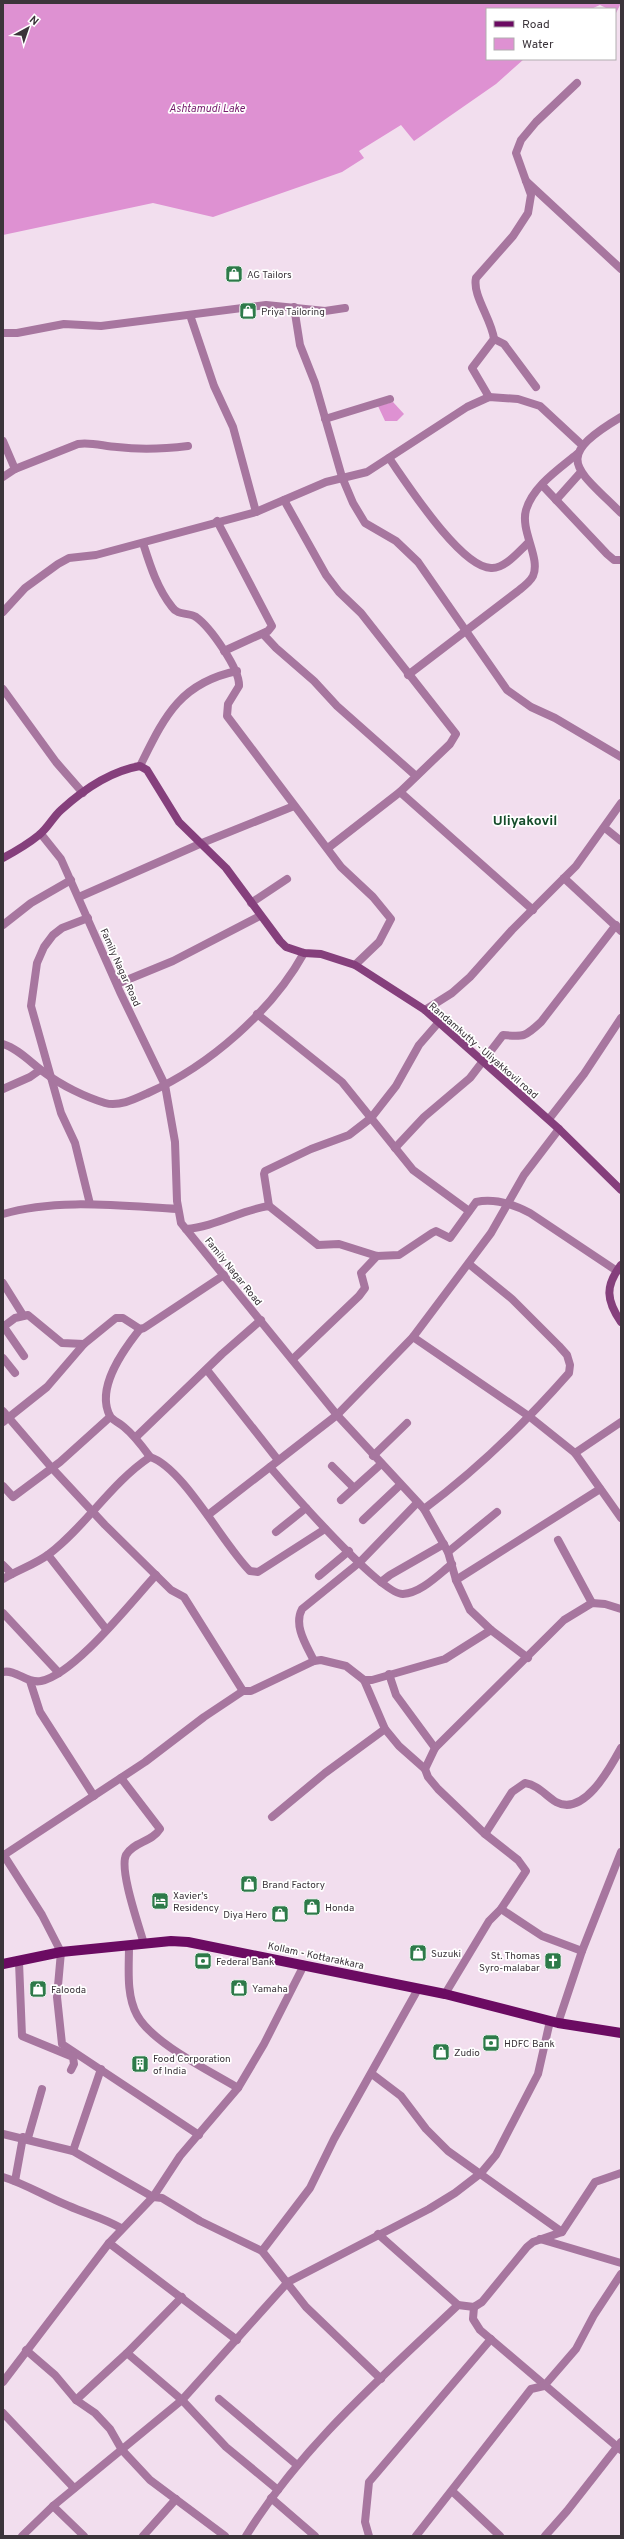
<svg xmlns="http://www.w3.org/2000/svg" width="624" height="2539" viewBox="0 0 624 2539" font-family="Overpass,sans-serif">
<rect width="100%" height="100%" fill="#f2deee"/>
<g fill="#de91d2">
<path d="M3,3H621L615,15V9H608L600,5L591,9H487V59H524L496,84L414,141L401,125L359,151L364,158L342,172L213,217L153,203L3,235Z"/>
<path d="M393,402L404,414L397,421H385L378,406Z"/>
</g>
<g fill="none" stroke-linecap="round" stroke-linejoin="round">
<g stroke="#a7769f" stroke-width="8">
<path d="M526,181L621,269"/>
<path d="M294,307L300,345L315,383L342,477L353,503L365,523L396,541L418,562L507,690L531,707L555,718L621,757"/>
<path d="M190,315L214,386L233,427L256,512"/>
<path d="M3,333H17L64,324L101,326L266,305L325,311L345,308"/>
<path d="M494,339L504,344L536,387"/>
<path d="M489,397L472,368L494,339C492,320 472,295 476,278L513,236L528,213L531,195L516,153L521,140L536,122L577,83"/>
<path d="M621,417C552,458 575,467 621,513"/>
<path d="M325,419L390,399"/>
<path d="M3,441L15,469"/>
<path d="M389,458C406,482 460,567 491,568C505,569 519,551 528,543"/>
<path d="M3,477L15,469L78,444C91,442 103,446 117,447C141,450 164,449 188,446"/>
<path d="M542,485L607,554L614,560H621"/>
<path d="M284,500L326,575L339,592L361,613L456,734L450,744L400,792L328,848"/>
<path d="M556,500L581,472"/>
<path d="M217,521L272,626L268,631L224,651"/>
<path d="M143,543C150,565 157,588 172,607C178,616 188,612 196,617C210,627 240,669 239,686L228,704L227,716L341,867L373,897L391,919L379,942L355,965"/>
<path d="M3,612L25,588L58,564L69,558L96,555L256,512L326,482L367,472L467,407L489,397L518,399L540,406L582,445"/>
<path d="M263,634L276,648L314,681L337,706L416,776"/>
<path d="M408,675L518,591C523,587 530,582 533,576C541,558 520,531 526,510C533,486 559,469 577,454"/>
<path d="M3,689L56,762L83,793"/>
<path d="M140,766C164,718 179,683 237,671"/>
<path d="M400,792L533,910"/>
<path d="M605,828L621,841"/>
<path d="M41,834L61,859L120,992L165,1085L175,1142L177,1201L181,1223L337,1415L424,1509L448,1552L456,1580L470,1610L491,1630L528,1658"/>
<path d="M564,878L621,931"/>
<path d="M79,897L202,843L294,806"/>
<path d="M251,903L287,879"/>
<path d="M88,918L62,928L53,935L44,947L37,963L31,1006L61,1113L75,1143L90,1204"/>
<path d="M3,925L31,903L71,880"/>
<path d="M117,984L173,961L260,916"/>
<path d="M425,1010L452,993L470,977L512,930L576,866L621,803"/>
<path d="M257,1014L342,1082L413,1170L469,1211"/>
<path d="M3,1044C19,1049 32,1064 45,1073C61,1085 85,1097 105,1103C119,1107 135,1099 148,1093C209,1066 272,1011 304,953"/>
<path d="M3,1089L30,1077L40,1070"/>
<path d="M549,1119L584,1074L621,1018"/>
<path d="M395,1148L424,1117L470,1078L503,1035C524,1037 525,1037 541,1022L616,925"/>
<path d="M269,1206L264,1174L265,1171L311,1149L349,1135L371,1118L396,1086L419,1045L439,1022"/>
<path d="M3,1214C56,1198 122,1206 177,1209"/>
<path d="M186,1229C215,1227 241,1210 269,1206L318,1245L339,1244L377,1256L399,1255L432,1233L436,1231L450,1238L476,1202C495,1198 513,1204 530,1213L617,1271"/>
<path d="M3,1283L23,1315"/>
<path d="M3,1327L15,1318L28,1315L62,1343L84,1344L116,1318H123L140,1329L144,1328L224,1275"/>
<path d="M4,1327L24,1356"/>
<path d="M140,1329C124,1349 95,1388 110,1416C112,1420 120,1423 124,1427C135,1436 142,1446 150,1457"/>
<path d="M413,1337L530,1417L575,1453L621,1518"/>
<path d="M3,1358L15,1373"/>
<path d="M293,1359L359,1296L365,1288L361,1273L377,1256"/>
<path d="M207,1370L278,1460"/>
<path d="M3,1411L51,1467L105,1525L171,1590L184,1597L243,1691H251L314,1661L321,1660L346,1666L364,1680L385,1729L399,1746L425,1769"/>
<path d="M3,1422L47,1387L84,1344"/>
<path d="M136,1437L222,1354L261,1320"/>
<path d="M575,1453L621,1422"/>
<path d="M373,1456L407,1423"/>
<path d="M332,1466L354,1488"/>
<path d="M270,1467C288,1488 381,1595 403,1594C421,1593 438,1575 452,1564"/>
<path d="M3,1486L13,1497L60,1462L110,1417"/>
<path d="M341,1500L381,1464"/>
<path d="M424,1509C478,1469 525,1423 569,1373L570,1365L567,1355L559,1346L512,1299L469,1264"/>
<path d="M208,1515L337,1415L413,1337L491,1233L524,1175L559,1129"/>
<path d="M363,1520L400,1485"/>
<path d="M276,1532L306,1508"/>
<path d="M558,1540L592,1603"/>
<path d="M448,1552L497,1512"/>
<path d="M48,1555L106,1629"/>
<path d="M3,1565L12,1574"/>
<path d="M319,1576L349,1551"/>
<path d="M3,1579C18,1570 36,1564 49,1554C86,1526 111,1483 150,1457C183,1467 224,1546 250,1571L258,1572L325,1529"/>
<path d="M456,1580L600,1489"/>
<path d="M381,1582L390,1575L444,1544"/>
<path d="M3,1613L59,1673"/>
<path d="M314,1661C307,1646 293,1626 302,1609L360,1562L417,1503"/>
<path d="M3,1672C16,1669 27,1684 41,1681C75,1674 131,1602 156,1575"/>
<path d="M389,1674L396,1695L435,1748"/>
<path d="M364,1680H372L445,1659L491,1630"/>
<path d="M30,1681L40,1712L94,1796"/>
<path d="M121,1778L160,1829C152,1842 133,1842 126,1855C119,1870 139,1926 144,1944"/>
<path d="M272,1817L325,1773L385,1729"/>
<path d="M485,1834L512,1792L525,1783C538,1785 545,1795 556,1802C584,1817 610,1768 621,1748"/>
<path d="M3,1854L42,1915L61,1952L57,1997L62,2044L199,2135"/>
<path d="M4,1855L145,1762L204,1717L243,1691"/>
<path d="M501,1909L542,1936L582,1951L558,2023"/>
<path d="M129,1946C129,1968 126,1995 137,2015C152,2043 210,2071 238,2088"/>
<path d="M582,1951L621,1852"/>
<path d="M19,1962L22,2036L73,2057L74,2064L71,2070"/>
<path d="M445,1994L489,1921L501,1909L526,1871L518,1860L485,1834L438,1789L428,1777L425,1769L435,1748L564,1620L592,1603L605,1604L621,1609"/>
<path d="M372,2074L401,2096L426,2129L448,2151L562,2232"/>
<path d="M3,2134L73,2151L153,2197L162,2198L200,2221L262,2251L306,2307L381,2379"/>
<path d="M28,2138L42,2089"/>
<path d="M73,2151L101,2069"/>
<path d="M3,2177C26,2184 46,2197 69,2206C87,2214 104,2218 121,2228"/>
<path d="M15,2181L23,2137"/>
<path d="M378,2234L458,2305"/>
<path d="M540,2239L621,2263"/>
<path d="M109,2243L237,2340"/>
<path d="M262,2251L310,2188L334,2139L418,1989"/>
<path d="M474,2307L473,2319L480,2330L621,2450"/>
<path d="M26,2350L55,2375L76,2400L95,2413L110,2429L122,2450L150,2480L225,2536"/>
<path d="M127,2353L182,2400L226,2447L278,2490"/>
<path d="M3,2382L109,2243L153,2197L180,2156L238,2088L264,2044L304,1965"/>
<path d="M219,2399L297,2465"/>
<path d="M76,2400L127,2353L182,2297"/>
<path d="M3,2413L74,2488"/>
<path d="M452,2491L500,2536"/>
<path d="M271,2498L315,2536"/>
<path d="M53,2506L84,2536"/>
<path d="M22,2536L53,2506L182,2400L288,2282L429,2209L455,2193L481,2173L496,2155L538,2074L550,2021"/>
<path d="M143,2536L176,2499"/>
<path d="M246,2536C301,2447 382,2377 458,2305L474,2307L482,2302L527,2247L533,2242L562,2232L595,2182L621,2173"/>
<path d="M369,2536L365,2522L369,2482L491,2339"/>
<path d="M416,2536L531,2389L544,2386L576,2349L594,2315L621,2274"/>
<path d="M545,2536L567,2511L621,2442"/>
</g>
<g stroke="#853f7c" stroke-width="8">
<path d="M3,858C16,851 28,844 39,835C48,828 53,817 61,810C83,790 111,771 140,766L147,770L179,822L226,868L280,941L286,947L304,953L321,954L355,965L425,1010L559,1129L621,1190"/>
<path d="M621,1265C605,1286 606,1300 621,1322"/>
</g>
<path stroke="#6b0b62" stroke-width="10" d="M3,1964L61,1952L171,1941L188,1942L445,1994L558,2023L621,2033"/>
</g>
<defs>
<symbol id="shop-square" viewBox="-11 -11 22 22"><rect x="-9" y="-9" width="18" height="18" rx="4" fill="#2d7a49" stroke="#fff"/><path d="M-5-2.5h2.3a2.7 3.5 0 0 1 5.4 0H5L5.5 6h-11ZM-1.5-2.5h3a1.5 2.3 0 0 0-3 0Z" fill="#fff"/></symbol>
<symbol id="hotel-square" viewBox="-11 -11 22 22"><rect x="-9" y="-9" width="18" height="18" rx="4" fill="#2d7a49" stroke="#fff"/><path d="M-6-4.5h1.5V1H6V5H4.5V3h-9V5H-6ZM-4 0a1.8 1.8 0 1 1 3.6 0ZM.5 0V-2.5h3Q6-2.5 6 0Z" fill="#fff"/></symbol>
<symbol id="bank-square" viewBox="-11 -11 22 22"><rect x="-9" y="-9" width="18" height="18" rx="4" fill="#2d7a49" stroke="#fff"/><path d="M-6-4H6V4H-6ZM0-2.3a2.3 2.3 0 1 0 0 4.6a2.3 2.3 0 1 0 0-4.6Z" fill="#fff"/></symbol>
<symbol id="church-square" viewBox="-11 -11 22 22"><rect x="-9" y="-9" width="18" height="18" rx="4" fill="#2d7a49" stroke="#fff"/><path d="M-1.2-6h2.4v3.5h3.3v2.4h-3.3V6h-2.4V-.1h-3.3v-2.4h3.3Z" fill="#fff"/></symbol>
<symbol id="building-square" viewBox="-11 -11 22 22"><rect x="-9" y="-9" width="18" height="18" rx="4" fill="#2d7a49" stroke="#fff"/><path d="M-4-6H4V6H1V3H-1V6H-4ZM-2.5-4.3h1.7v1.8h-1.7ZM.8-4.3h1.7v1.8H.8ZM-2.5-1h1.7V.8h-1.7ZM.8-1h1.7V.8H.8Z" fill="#fff"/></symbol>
</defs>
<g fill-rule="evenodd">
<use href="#shop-square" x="224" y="264" width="20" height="20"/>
<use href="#shop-square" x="238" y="301" width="20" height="20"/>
<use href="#shop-square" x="239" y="1874" width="20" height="20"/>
<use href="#hotel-square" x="150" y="1891" width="20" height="20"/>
<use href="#shop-square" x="302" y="1897" width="20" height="20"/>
<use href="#shop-square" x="270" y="1904" width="20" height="20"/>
<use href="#shop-square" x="408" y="1943" width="20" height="20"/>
<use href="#bank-square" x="193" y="1951" width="20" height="20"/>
<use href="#church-square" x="543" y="1951" width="20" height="20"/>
<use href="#shop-square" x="229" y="1978" width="20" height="20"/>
<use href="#shop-square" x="28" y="1979" width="20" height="20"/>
<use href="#bank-square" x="481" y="2033" width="20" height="20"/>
<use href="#shop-square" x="431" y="2042" width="20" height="20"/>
<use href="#building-square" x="130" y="2054" width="20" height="20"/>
</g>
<g text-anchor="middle" stroke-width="3.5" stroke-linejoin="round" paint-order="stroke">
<g font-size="10" fill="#3b343a" stroke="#fff" text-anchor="start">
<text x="247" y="278">AG Tailors</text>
<text x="261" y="315">Priya Tailoring</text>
<text x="262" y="1888">Brand Factory</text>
<text x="173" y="1899">Xavier's<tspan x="173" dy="12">Residency</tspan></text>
<text x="325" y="1911">Honda</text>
<text x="267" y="1918" text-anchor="end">Diya Hero</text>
<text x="431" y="1957">Suzuki</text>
<text x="540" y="1959" text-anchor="end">St. Thomas<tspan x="540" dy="12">Syro-malabar</tspan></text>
<text x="216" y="1965">Federal Bank</text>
<text x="252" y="1992">Yamaha</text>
<text x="51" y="1993">Falooda</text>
<text x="504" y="2047">HDFC Bank</text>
<text x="454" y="2056">Zudio</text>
<text x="153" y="2062">Food Corporation<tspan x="153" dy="12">of India</tspan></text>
</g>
<g font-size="10" fill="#3b343a" stroke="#fff">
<text transform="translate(121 967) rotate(66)" y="4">Family Nagar Road</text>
<text transform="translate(484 1050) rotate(41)" y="4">Randamkutty - Uliyakkovil road</text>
<text transform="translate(234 1271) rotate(51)" y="4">Family Nagar Road</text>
<text transform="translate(316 1955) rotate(12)" y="4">Kollam - Kottarakkara</text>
</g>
<g font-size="11" font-style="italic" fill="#761d6d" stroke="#fff">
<text x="207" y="112">Ashtamudi Lake</text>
</g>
<g font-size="14" font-weight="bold" fill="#154b2a" stroke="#fff">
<text x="525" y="825">Uliyakovil</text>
</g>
</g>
<rect width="624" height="2539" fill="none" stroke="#3b343a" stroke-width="8"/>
<rect x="486" y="8" width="130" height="52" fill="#ffffff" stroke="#b1aeb0"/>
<rect x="494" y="21" width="20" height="6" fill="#6b0b62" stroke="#b1aeb0"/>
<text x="522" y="28" font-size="12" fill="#3b343a">Road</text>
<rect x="494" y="38" width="20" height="12" fill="#de91d2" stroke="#b1aeb0"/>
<text x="522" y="48" font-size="12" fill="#3b343a">Water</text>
<g transform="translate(28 28) rotate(40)" stroke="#ffffff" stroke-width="3" paint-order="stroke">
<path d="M0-3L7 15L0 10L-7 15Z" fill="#3b343a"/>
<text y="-6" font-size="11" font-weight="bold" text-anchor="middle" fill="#3b343a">N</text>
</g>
</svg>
